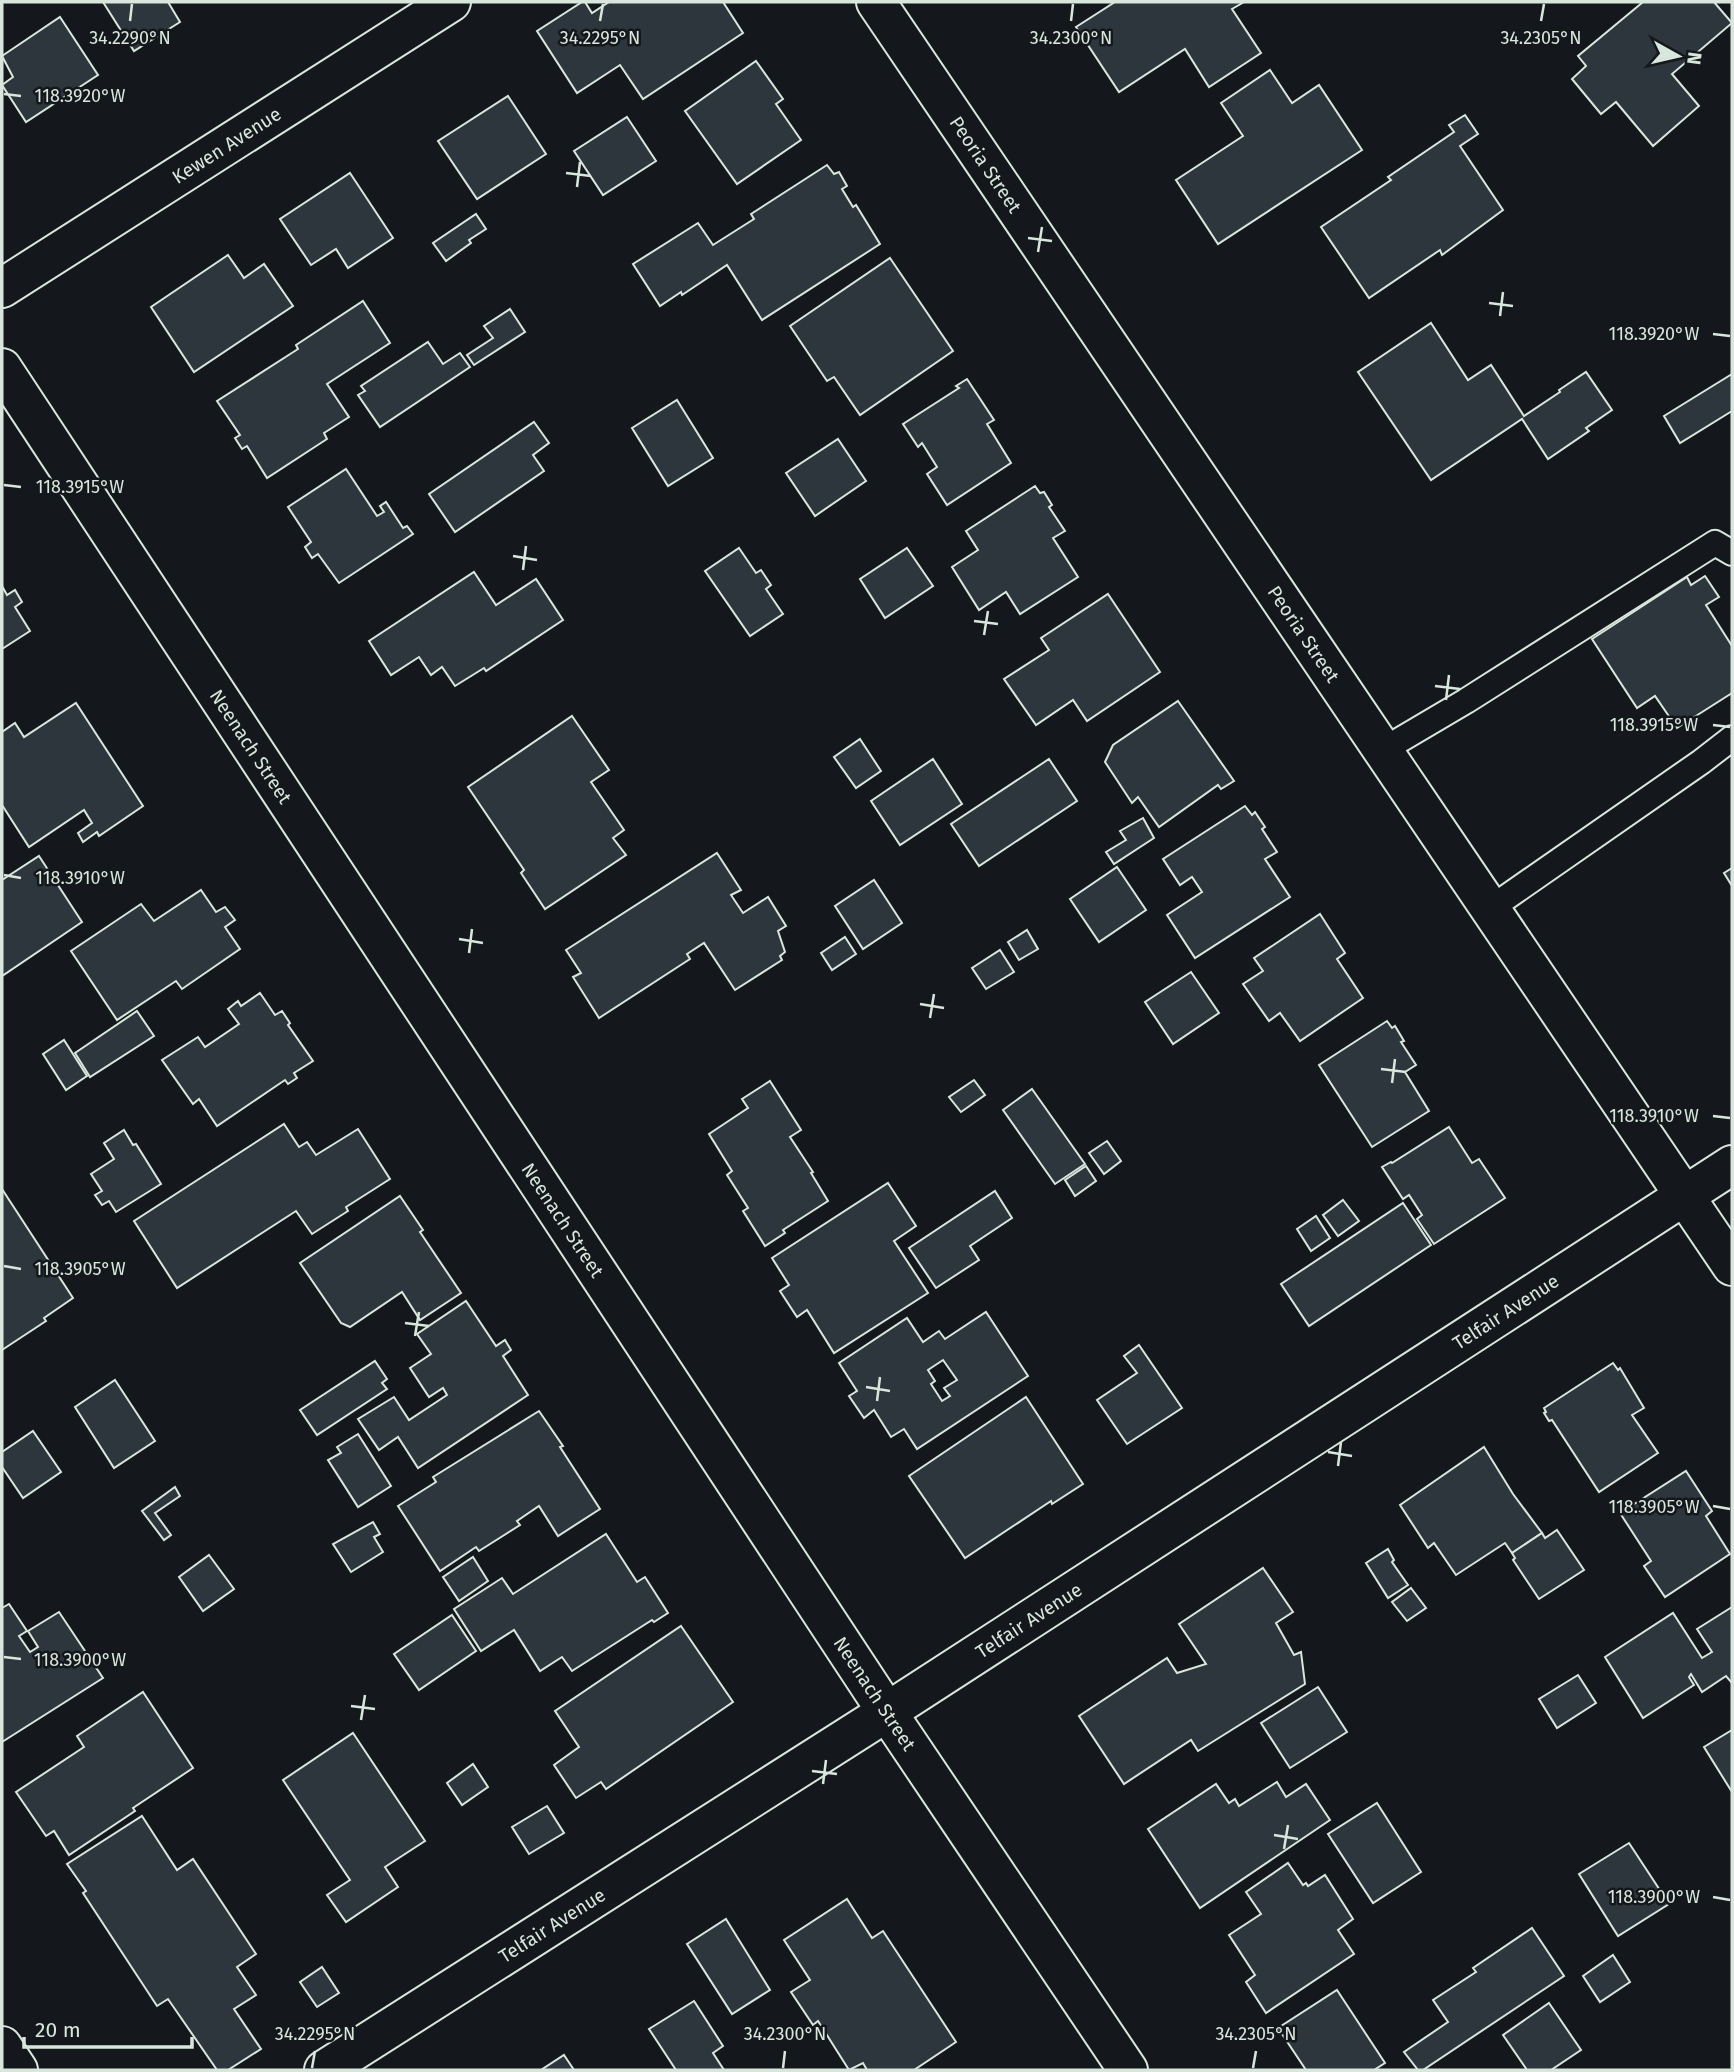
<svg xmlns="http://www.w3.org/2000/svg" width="1734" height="2072" viewBox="0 0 1734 2072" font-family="'Fira Sans',sans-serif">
<rect width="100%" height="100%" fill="#14181c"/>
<g fill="#2c363c" stroke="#d8e6dc" stroke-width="2" fill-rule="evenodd">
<path d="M103,2H168L180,22L134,51Z"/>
<path d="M582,2H585L592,13L609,2H723L743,33L643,99L620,65L577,93L537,31Z"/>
<path d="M1115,2H1244L1232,9L1261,53L1209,87L1185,49L1119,92L1076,27Z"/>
<path d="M1643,2H1714L1732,23L1672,74L1699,106L1653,146L1616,102L1601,114L1572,79L1586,66L1578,56Z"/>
<path d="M60,17L98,75L26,122L2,85L13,77L2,56Z"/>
<path d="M756,61L783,99L776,104L801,140L737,184L685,111Z"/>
<path d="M1270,70L1292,103L1319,85L1362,150L1218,244L1176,180L1243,136L1221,103Z"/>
<path d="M508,96L546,154L477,199L438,141Z"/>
<path d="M1465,115L1478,134L1460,146L1503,210L1442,255L1440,250L1369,298L1321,227L1391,180L1388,177L1454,132L1449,125Z"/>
<path d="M627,117L656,161L603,195L574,151Z"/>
<path d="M827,165L834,174L839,172L847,186L842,189L853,207L856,205L880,244L762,320L727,265L682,295L681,292L660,306L633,264L698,223L713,245L754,219L751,214Z"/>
<path d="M350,173L393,238L348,268L336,249L311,265L280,219Z"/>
<path d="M476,214L486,229L469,240L471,243L446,261L433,243Z"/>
<path d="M228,255L244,278L264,264L293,306L194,372L151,307Z"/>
<path d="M890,258L953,351L860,415L834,377L827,381L790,326Z"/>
<path d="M363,301L390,343L327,384L349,417L324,433L327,439L267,478L247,446L242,449L235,438L240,435L217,401L298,349L296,345Z"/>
<path d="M510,309L525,332L474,365L467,355L493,338L484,326Z"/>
<path d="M1431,323L1468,380L1491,365L1524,416L1560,392L1559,390L1586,372L1612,410L1586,428L1589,431L1548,459L1522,419L1431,480L1358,372Z"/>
<path d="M428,342L443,364L460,353L470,367L380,427L358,395L365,391L361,386Z"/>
<path d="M1732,374V411L1680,443L1664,416Z"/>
<path d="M967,379L994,420L987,424L1011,463L947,505L927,474L937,467L922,443L918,447L903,424L959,388L956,386Z"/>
<path d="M677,400L713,458L668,486L632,428Z"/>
<path d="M534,422L549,443L533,455L544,471L455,532L429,494Z"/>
<path d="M838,439L866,481L815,516L786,473Z"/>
<path d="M346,469L377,516L384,512L380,506L386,502L403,528L407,526L413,534L339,583L318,554L312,558L305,547L311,542L288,507Z"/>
<path d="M1035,486L1040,493L1044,492L1052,505L1049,507L1065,531L1053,538L1078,577L1020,614L1006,592L979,610L952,567L978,550L966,531Z"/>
<path d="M739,548L756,573L761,570L771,585L766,589L783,614L750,636L705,571Z"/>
<path d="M907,548L933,586L885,618L860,579Z"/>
<path d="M474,572L496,605L536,579L563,620L486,671L484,668L455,686L442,667L431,675L419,657L391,675L369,641Z"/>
<path d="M1705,576L1719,597L1706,605L1732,646V693L1677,728L1655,696L1637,708L1592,639L1687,577L1691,585Z"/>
<path d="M2,586L7,595L15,590L22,602L15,607L30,631L2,649Z"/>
<path d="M1108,594L1160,672L1087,721L1073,700L1036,725L1004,679L1049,650L1041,638Z"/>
<path d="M1178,701L1234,781L1221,789L1218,785L1159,827L1138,797L1132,803L1105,762L1113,745Z"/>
<path d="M76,703L143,806L99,836L97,832L83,842L78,833L92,823L84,810L29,847L2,805V732L15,723L24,737Z"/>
<path d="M572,716L609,770L591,782L624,830L613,838L626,855L545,909L521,873L524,870L468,787Z"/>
<path d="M860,739L881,771L856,788L834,757Z"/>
<path d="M933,759L962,804L900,845L871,801Z"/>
<path d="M1049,759L1077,801L979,866L951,824Z"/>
<path d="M1245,806L1252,815L1255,812L1265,827L1262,829L1277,852L1265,859L1290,897L1195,958L1167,915L1202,892L1192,877L1180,885L1163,859Z"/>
<path d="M1143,818L1154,838L1114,864L1106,852L1126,840L1120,831Z"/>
<path d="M717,853L741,890L731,895L743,913L768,897L786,926L778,931L785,952L780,956L782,960L735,990L704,943L687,954L690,959L599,1018L573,977L581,973L566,950Z"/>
<path d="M39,856L82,922L2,976V880Z"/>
<path d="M1117,867L1146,910L1099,942L1070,899Z"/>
<path d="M1732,868V886L1724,873Z"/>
<path d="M874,880L902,923L863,949L835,906Z"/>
<path d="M201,890L216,912L225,907L235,920L225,927L240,949L182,989L176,981L117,1020L71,951L141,904L154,921Z"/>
<path d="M1320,914L1345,953L1337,959L1363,998L1300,1041L1280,1013L1269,1021L1243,984L1263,971L1254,958Z"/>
<path d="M1027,930L1038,949L1019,960L1008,942Z"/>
<path d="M845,937L856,954L832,970L821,953Z"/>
<path d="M1000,950L1014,972L986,989L972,968Z"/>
<path d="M1191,972L1219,1013L1173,1044L1145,1002Z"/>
<path d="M260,993L275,1015L282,1011L290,1023L288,1025L313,1061L294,1073L297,1078L288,1084L285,1080L217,1126L199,1099L193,1104L162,1060L198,1037L205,1047L239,1024L228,1009L238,1001L241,1006Z"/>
<path d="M137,1011L154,1036L90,1077L75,1053Z"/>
<path d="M1387,1021L1392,1028L1395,1026L1404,1041L1401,1042L1416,1065L1405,1072L1429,1111L1372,1147L1319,1065Z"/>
<path d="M64,1040L87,1076L66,1090L43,1054Z"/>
<path d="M974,1080L985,1095L961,1112L949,1097Z"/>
<path d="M770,1081L801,1130L790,1137L813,1172L811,1173L828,1201L783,1230L785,1233L765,1246L743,1211L748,1208L727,1175L732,1171L709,1134L748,1108L742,1099Z"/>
<path d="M1032,1089L1085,1164L1055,1184L1003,1110Z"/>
<path d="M284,1124L299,1147L307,1142L316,1155L358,1129L390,1179L346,1207L348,1211L312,1234L296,1211L177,1288L134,1221Z"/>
<path d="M1449,1127L1472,1163L1479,1159L1505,1198L1434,1244L1417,1219L1422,1215L1409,1195L1403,1199L1382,1167L1391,1162L1392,1163Z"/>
<path d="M124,1130L133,1145L136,1144L161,1184L116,1212L109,1201L102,1205L95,1195L102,1191L91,1174L114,1159L104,1143Z"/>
<path d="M1107,1141L1121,1161L1104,1174L1089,1153Z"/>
<path d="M1086,1166L1096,1181L1075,1196L1065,1180Z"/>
<path d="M888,1183L916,1226L894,1241L928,1293L834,1353L807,1310L797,1317L780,1291L789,1285L772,1258Z"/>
<path d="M2,1189L73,1298L44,1318L46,1321L2,1350Z"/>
<path d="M995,1191L1012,1218L970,1246L979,1260L936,1288L909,1248Z"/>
<path d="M400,1196L423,1230L420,1232L461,1293L420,1320L402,1292L350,1327L341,1323L300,1263Z"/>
<path d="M1343,1200L1359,1221L1338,1236L1323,1215Z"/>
<path d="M1403,1203L1431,1245L1309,1326L1281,1284Z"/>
<path d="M1316,1216L1330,1238L1311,1251L1297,1229Z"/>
<path d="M466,1301L496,1346L505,1340L511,1350L503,1356L528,1395L418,1468L398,1437L379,1450L358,1419L394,1397L409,1420L447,1395L443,1388L429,1397L410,1368L431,1354L417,1334Z"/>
<path d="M986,1312L1028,1376L917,1449L904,1429L891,1437L874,1410L864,1418L849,1396L857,1391L839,1363L907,1318L923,1342L939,1331L945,1339ZM943,1360L957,1380L944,1388L950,1396L942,1401L931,1384L935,1381L928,1370Z"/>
<path d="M1139,1345L1182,1408L1127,1444L1097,1400L1137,1373L1124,1356Z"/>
<path d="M375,1361L387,1379L382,1383L387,1389L317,1435L300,1410Z"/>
<path d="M1613,1363L1618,1370L1620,1368L1644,1408L1632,1415L1658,1453L1599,1492L1552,1420L1549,1421L1544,1413L1546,1412L1544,1408Z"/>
<path d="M115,1380L155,1441L114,1468L75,1407Z"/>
<path d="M1026,1397L1083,1484L1052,1504L1051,1501L965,1558L909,1476Z"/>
<path d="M539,1411L563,1446L560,1447L600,1509L558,1536L539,1506L517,1521L520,1525L479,1551L476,1547L440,1571L398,1506L436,1482L433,1477Z"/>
<path d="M33,1431L61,1472L23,1498L2,1467V1452Z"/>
<path d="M358,1434L391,1486L358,1507L328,1460L341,1453L337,1447Z"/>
<path d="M1484,1447L1513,1494L1542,1533L1512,1553L1505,1543L1456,1575L1434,1543L1428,1548L1400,1505Z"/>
<path d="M1686,1471L1712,1511L1706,1516L1730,1554L1665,1597L1644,1566L1651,1561L1620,1513Z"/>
<path d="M175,1487L180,1496L155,1513L171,1535L164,1540L142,1511Z"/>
<path d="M373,1522L380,1534L374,1537L383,1552L351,1572L333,1544Z"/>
<path d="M1557,1530L1584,1570L1539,1599L1513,1560L1515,1558L1512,1553L1542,1533L1545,1538Z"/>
<path d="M606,1534L637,1582L645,1577L668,1613L654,1622L652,1620L572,1671L562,1657L540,1671L514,1630L481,1651L454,1609L502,1578L513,1594Z"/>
<path d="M1388,1549L1394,1560L1392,1562L1408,1585L1388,1598L1366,1563Z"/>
<path d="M209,1555L234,1589L203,1611L179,1577Z"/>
<path d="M473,1557L488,1581L459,1601L443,1577Z"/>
<path d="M1263,1568L1293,1612L1276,1623L1294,1655L1301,1652L1305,1684L1198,1751L1191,1740L1124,1784L1079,1716L1167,1658L1177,1673L1206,1664L1179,1624Z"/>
<path d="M1411,1588L1426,1608L1407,1621L1392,1602Z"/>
<path d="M9,1604L27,1631L19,1636L30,1652L38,1647L28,1631L59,1612L103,1678L2,1742V1608Z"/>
<path d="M1732,1607V1683L1726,1676L1702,1692L1691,1674L1689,1677L1694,1685L1643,1718L1605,1657L1673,1613L1702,1658L1712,1652L1697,1629Z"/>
<path d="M452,1615L476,1651L419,1690L394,1654Z"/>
<path d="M681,1626L733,1702L606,1789L601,1782L576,1798L554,1765L579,1747L555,1711Z"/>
<path d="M1578,1675L1596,1703L1557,1728L1539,1699Z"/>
<path d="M1318,1687L1347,1732L1290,1768L1261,1723Z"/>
<path d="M143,1692L193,1768L133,1808L135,1811L69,1855L54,1831L46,1836L16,1792L84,1747L77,1736Z"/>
<path d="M1732,1730V1792L1704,1747Z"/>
<path d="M353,1733L425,1841L385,1867L398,1887L346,1922L327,1895L350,1880L283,1780Z"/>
<path d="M473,1764L488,1787L462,1805L447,1783Z"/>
<path d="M1277,1782L1286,1797L1306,1784L1330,1820L1200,1908L1148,1829L1216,1784L1229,1803L1235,1799L1239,1806Z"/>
<path d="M1377,1803L1421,1872L1373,1903L1328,1834Z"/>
<path d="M547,1806L564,1833L529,1854L512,1827Z"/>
<path d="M142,1816L177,1870L193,1859L256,1954L237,1967L256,1995L234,2009L261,2049L228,2070H217L168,1999L157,2006L83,1893L86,1891L67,1864Z"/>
<path d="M1629,1843L1669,1904L1618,1936L1579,1874Z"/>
<path d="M1288,1863L1303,1885L1306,1883L1308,1886L1325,1875L1353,1919L1338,1930L1354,1954L1266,2013L1246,1982L1255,1975L1229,1935L1261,1914L1246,1892Z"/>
<path d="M847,1899L872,1938L883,1931L956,2042L914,2070H867L863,2063L849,2070L818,2021L813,2025L791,1992L810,1980L784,1940Z"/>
<path d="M726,1919L770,1990L732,2014L687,1944Z"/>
<path d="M1532,1928L1564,1976L1423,2070H1418L1404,2052L1448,2022L1433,2000L1476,1972L1473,1968Z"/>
<path d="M1613,1955L1630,1982L1600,2002L1583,1976Z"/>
<path d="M322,1967L339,1993L317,2007L300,1982Z"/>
<path d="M1337,1990L1385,2063L1374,2070H1306L1278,2028Z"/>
<path d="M694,2001L723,2046L713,2053L724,2070H676L649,2029Z"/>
<path d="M1549,2003L1581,2050L1551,2070H1527L1503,2035Z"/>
<path d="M564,2055L574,2070H541Z"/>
</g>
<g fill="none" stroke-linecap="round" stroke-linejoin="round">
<defs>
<g id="lane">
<path d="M1383,750L1466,701L1715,543L1732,553"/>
<path d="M1491,908L1701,762L1732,738"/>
</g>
<g id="street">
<path id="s1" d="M876,2L1732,1266"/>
<path id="s2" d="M2,288L451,2"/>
<path id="s3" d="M2,368L887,1712L1128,2070"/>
<path d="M2,2046L18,2070"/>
<path id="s4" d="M324,2070L887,1712L1732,1165"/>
</g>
</defs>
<use href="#lane" stroke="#d8e6dc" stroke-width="28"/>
<use href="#street" stroke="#d8e6dc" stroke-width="42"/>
<use href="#lane" stroke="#14181c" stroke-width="24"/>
<use href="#street" stroke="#14181c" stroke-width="38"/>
</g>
<path fill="none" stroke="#d8e6dc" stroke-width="2.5" d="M130,21L132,4M600,21L603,4M1071,21L1073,4M1541,21L1544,4M4,94L21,96M566,173L591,176M577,187L580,162M1028,238L1052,241M1038,252L1042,227M1489,303L1513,306M1500,316L1503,292M1713,334L1730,336M4,485L21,487M513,556L537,560M523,570L526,546M974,621L998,624M984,635L988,611M1435,686L1460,689M1446,700L1449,675M1713,725L1730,727M4,875L21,878M459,939L483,943M469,953L472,929M920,1004L944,1008M930,1018L934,994M1381,1069L1406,1072M1392,1083L1395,1059M1713,1116L1730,1118M4,1266L21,1269M405,1323L429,1326M415,1336L419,1312M866,1387L890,1391M877,1401L880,1377M1328,1452L1352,1456M1338,1466L1341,1442M1713,1506L1730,1509M4,1657L21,1659M351,1706L375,1709M361,1720L365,1695M812,1771L837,1774M823,1784L826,1760M1274,1835L1298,1839M1284,1849L1288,1825M1713,1897L1730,1900M312,2068L315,2051M783,2068L785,2051M1253,2068L1256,2051"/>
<g text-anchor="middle" stroke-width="5" stroke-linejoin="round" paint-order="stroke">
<g font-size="19" fill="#d8e6dc" stroke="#14181c">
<text dy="7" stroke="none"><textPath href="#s2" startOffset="266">Kewen Avenue</textPath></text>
<text dy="7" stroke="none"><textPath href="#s1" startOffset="196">Peoria Street</textPath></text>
<text dy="7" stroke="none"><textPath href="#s1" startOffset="763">Peoria Street</textPath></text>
<text dy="7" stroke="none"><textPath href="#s3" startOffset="453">Neenach Street</textPath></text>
<text dy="7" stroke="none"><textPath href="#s3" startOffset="1020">Neenach Street</textPath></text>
<text dy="7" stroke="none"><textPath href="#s4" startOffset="1404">Telfair Avenue</textPath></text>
<text dy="7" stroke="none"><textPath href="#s4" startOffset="836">Telfair Avenue</textPath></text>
<text dy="7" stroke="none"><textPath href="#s3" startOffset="1587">Neenach Street</textPath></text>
<text dy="7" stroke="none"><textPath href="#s4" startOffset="270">Telfair Avenue</textPath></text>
</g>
</g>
<g font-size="18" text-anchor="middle" fill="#d8e6dc" stroke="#14181c" stroke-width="5" stroke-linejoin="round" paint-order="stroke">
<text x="130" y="44">34.2290°N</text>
<text x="600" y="44">34.2295°N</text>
<text x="1071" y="44">34.2300°N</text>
<text x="1541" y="44">34.2305°N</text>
<text x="80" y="102">118.3920°W</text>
<text x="1654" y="340">118.3920°W</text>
<text x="80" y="493">118.3915°W</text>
<text x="1654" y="731">118.3915°W</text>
<text x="80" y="884">118.3910°W</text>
<text x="1654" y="1122">118.3910°W</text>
<text x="80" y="1275">118.3905°W</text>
<text x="1654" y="1513">118.3905°W</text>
<text x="80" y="1666">118.3900°W</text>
<text x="1654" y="1903">118.3900°W</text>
<text x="315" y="2040">34.2295°N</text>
<text x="785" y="2040">34.2300°N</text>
<text x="1256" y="2040">34.2305°N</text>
</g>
<rect width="1734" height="2072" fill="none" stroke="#d8e6dc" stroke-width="7"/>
<g transform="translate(1678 56) rotate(98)" stroke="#14181c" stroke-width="5" paint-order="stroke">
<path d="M0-5L12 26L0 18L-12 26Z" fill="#d8e6dc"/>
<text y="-10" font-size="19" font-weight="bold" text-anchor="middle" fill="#d8e6dc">N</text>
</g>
<path d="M24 2037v10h168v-10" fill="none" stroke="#d8e6dc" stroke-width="3.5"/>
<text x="35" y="2037" font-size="21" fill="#d8e6dc" stroke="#14181c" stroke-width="5" paint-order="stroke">20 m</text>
</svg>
